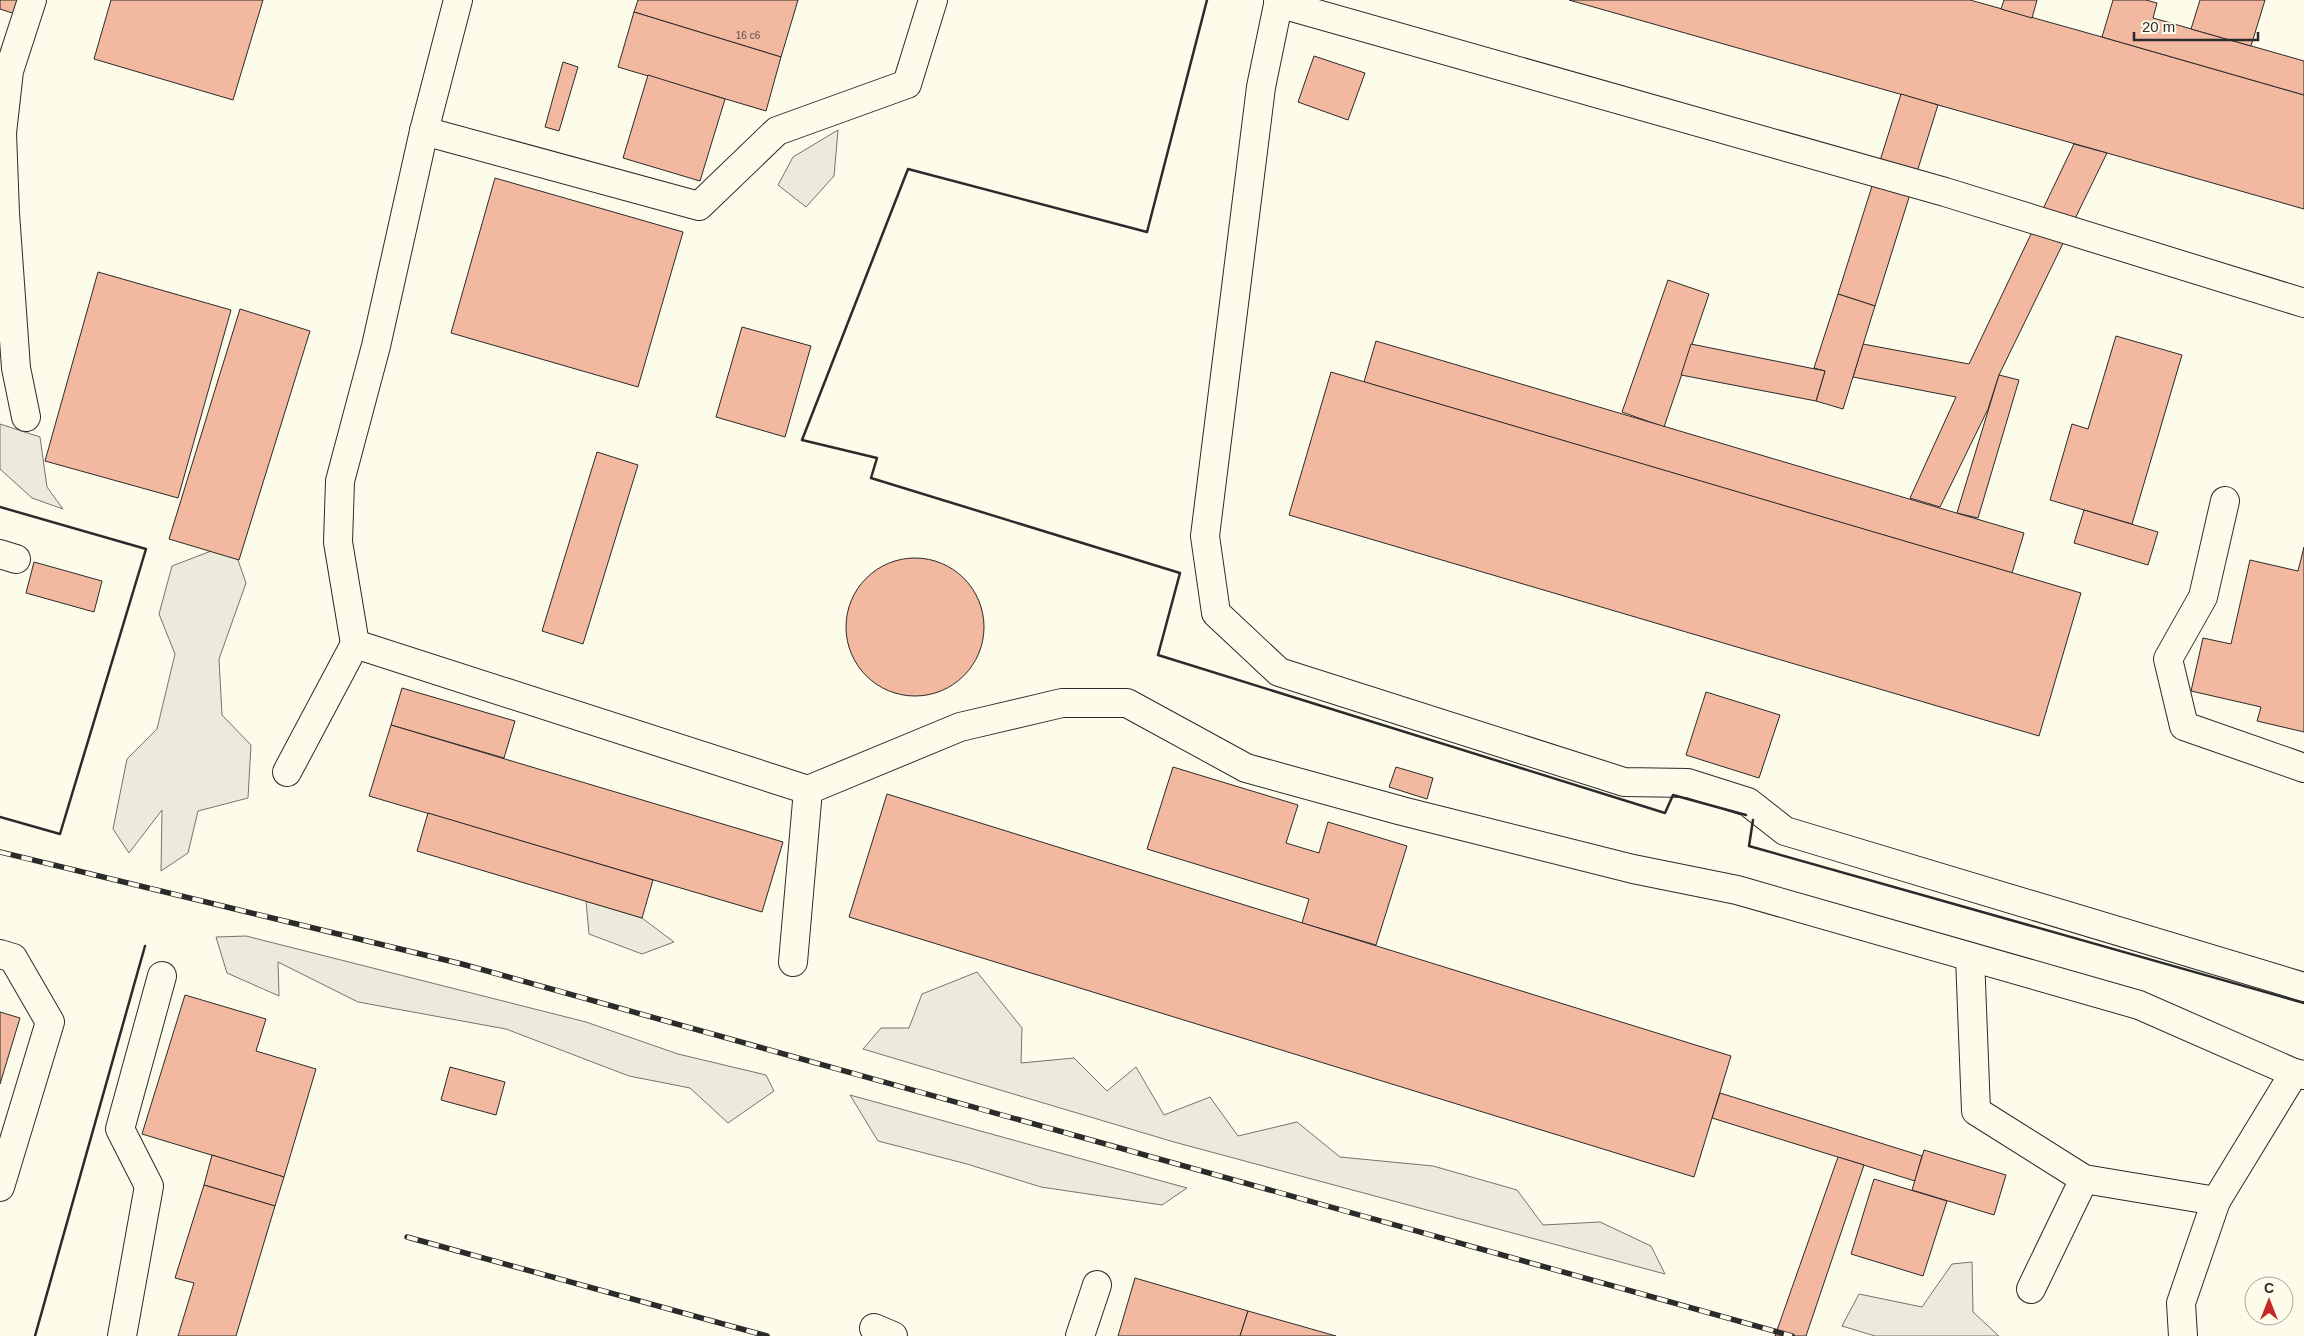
<svg xmlns="http://www.w3.org/2000/svg" width="2304" height="1336" viewBox="0 0 2304 1336" font-family="Arial,sans-serif">
<rect width="100%" height="100%" fill="#fdfbea"/>
<g fill="#ecebdb" stroke="#74746e">
<path d="M838,130L834,176L806,207L778,185L793,157Z"/>
<path d="M0,424L40,437L47,487L63,509L32,498L0,469Z"/>
<path d="M232,543L246,583L219,659L222,715L251,745L248,798L198,811L188,853L161,871L162,810L129,853L113,829L127,759L157,729L175,654L159,614L172,566Z"/>
<path d="M586,901L642,918L674,942L642,954L589,934Z"/>
<path d="M246,936L586,1022L678,1054L766,1075L774,1091L728,1123L690,1088L629,1076L506,1029L358,1002L278,962L279,996L227,973L216,937Z"/>
<path d="M977,972L1022,1028L1021,1063L1074,1058L1107,1091L1136,1067L1164,1115L1210,1097L1238,1136L1297,1122L1340,1157L1433,1166L1517,1190L1543,1225L1600,1222L1651,1246L1665,1274L1174,1142L863,1049L881,1028H909L922,994Z"/>
<path d="M850,1095L1187,1188L1162,1205L1041,1187L967,1164L878,1141Z"/>
<path d="M1972,1262L1973,1312L1999,1336H1875L1842,1326L1859,1294L1922,1307L1952,1264Z"/>
</g>
<g fill="#f2b8a0" stroke="#2b2b2b">
<path d="M0,0H19L15,14L0,9Z"/>
<path d="M111,0H263L233,100L94,59Z"/>
<path d="M638,0H798L781,57L634,12Z"/>
<path d="M1569,0H1970L2102,37L2304,95V209Z"/>
<path d="M2004,0H2037L2032,18L2001,9Z"/>
<path d="M2113,0H2146L2157,3L2153,18L2304,61V95L2102,37Z"/>
<path d="M2200,0H2265L2251,46L2191,29Z"/>
<path d="M634,12L781,57L766,111L618,67Z"/>
<path d="M1314,56L1365,73L1348,120L1298,102Z"/>
<path d="M563,62L578,67L559,131L545,127Z"/>
<path d="M648,75L725,99L700,181L623,158Z"/>
<path d="M1901,94L1938,105L1875,306L1838,294Z"/>
<path d="M2074,144L2107,153L1999,375L1988,409L1940,507L1910,498L1956,397L1853,377L1863,344L1969,364Z"/>
<path d="M495,178L683,232L638,387L451,333Z"/>
<path d="M98,272L231,310L178,498L45,461Z"/>
<path d="M1668,280L1709,294L1664,427L1622,412Z"/>
<path d="M1838,294L1875,306L1843,409L1816,401L1825,371L1814,368Z"/>
<path d="M240,309L310,331L239,560L169,539Z"/>
<path d="M742,327L811,346L785,437L716,417Z"/>
<path d="M2116,336L2182,355L2132,524L2050,500L2072,424L2088,429Z"/>
<path d="M1376,341L2024,533L2012,573L1364,382Z"/>
<path d="M1691,344L1825,371L1816,401L1681,375Z"/>
<path d="M1331,372L2081,593L2039,736L1289,515Z"/>
<path d="M1999,375L2019,380L1978,518L1957,513Z"/>
<path d="M597,452L638,465L583,644L542,631Z"/>
<path d="M2084,510L2158,532L2148,565L2074,543Z"/>
<path d="M2304,547V732L2257,721L2261,707L2191,691L2203,638L2231,644L2250,560L2298,571Z"/>
<circle cx="915" cy="627" r="69"/>
<path d="M34,562L102,581L94,612L26,593Z"/>
<path d="M402,688L515,721L504,758L391,725Z"/>
<path d="M1706,692L1780,715L1759,778L1686,755Z"/>
<path d="M391,725L783,842L762,912L369,796Z"/>
<path d="M1173,767L1298,805L1286,843L1319,853L1328,822L1407,846L1376,945L1302,923L1309,899L1147,849Z"/>
<path d="M1396,767L1433,778L1427,799L1389,787Z"/>
<path d="M887,794L1731,1056L1694,1177L849,917Z"/>
<path d="M428,813L653,880L642,918L417,851Z"/>
<path d="M185,995L266,1019L256,1051L316,1069L284,1177L142,1134Z"/>
<path d="M0,1012L20,1018L0,1084Z"/>
<path d="M450,1067L505,1082L496,1115L441,1100Z"/>
<path d="M1720,1093L1922,1156L1915,1181L1712,1118Z"/>
<path d="M1924,1150L2006,1175L1994,1215L1912,1190Z"/>
<path d="M212,1155L284,1177L275,1206L204,1185Z"/>
<path d="M1838,1157L1864,1165L1806,1336H1775Z"/>
<path d="M1874,1179L1947,1201L1923,1276L1851,1254Z"/>
<path d="M204,1185L275,1206L236,1336H178L194,1283L175,1278Z"/>
<path d="M1135,1278L1248,1311L1240,1336H1118Z"/>
<path d="M1248,1311L1336,1336H1240Z"/>
</g>
<g fill="none" stroke-linecap="round" stroke-linejoin="round">
<defs>
<g id="minor">
<path d="M1279,0L1261,87L1205,536L1216,613L1279,672L1624,782L1688,783L1748,802L1785,831L2304,987"/>
<path d="M1278,3L1945,192L2304,303"/>
<path d="M424,131L699,206L777,131L907,84L933,0"/>
<path d="M26,417L16,368L5,213L2,133L9,71L32,0"/>
<path d="M2225,501L2203,597L2168,659L2184,726L2304,768"/>
<path d="M0,554L16,559"/>
<path d="M355,644L808,790L960,727L1062,703H1127L1246,768L1402,811L1633,869L1737,890L2139,1005L2294,1073L2304,1075"/>
<path d="M287,772L355,644L338,542L340,481L376,346L424,131L458,0"/>
<path d="M0,954L13,958L50,1022L0,1187"/>
<path d="M1970,957L1976,1111L2084,1179L2216,1201"/>
<path d="M793,962L808,790"/>
<path d="M2031,1289L2084,1179"/>
<path d="M874,1328L893,1336"/>
<path d="M122,1336L149,1186L120,1129L162,976"/>
<path d="M1080,1336L1097,1285"/>
<path d="M2183,1336L2181,1303L2216,1201L2294,1073"/>
</g>
</defs>
<use href="#minor" stroke="#2b2b2b" stroke-width="30"/>
<use href="#minor" stroke="#fdfbea" stroke-width="28"/>
<defs>
<g id="rail">
<path d="M0,852L462,964L1792,1336"/>
<path d="M407,1237L767,1336"/>
</g>
</defs>
<use href="#rail" stroke="#2b2b2b" stroke-width="5.5"/>
<use href="#rail" stroke="#fdfbea" stroke-width="4" stroke-dasharray="11" stroke-linecap="butt"/>
<g stroke="#2b2b2b" stroke-width="2.5">
<path d="M1207,0L1147,232L908,169L802,440L877,458L871,478L1180,573L1158,655L1665,813L1673,795L1746,815"/>
<path d="M0,507L146,549L60,834L0,817"/>
<path d="M1753,820L1749,846L2304,1003"/>
<path d="M35,1336L145,946"/>
</g>
</g>
<g text-anchor="middle" stroke-width="4" stroke-linejoin="round" paint-order="stroke">
<g font-size="10" fill="#5d4e48">
<text x="748" y="39">16 с6</text>
</g>
</g>
<g transform="translate(2269 1301)"><circle r="24" fill="#fdfbea" stroke="#a9a89e"/>
<path d="M0-4L9 19L0 12L-9 19Z" fill="#c62828"/>
<text y="-8" font-size="14" font-weight="bold" text-anchor="middle" fill="#2b2b2b">С</text>
</g>
<path d="M2134 32v8h124v-8" fill="none" stroke="#2b2b2b" stroke-width="2.5"/>
<text x="2142" y="32" font-size="15" fill="#2b2b2b" stroke="#fdfbea" stroke-width="4" paint-order="stroke">20 m</text>
</svg>
